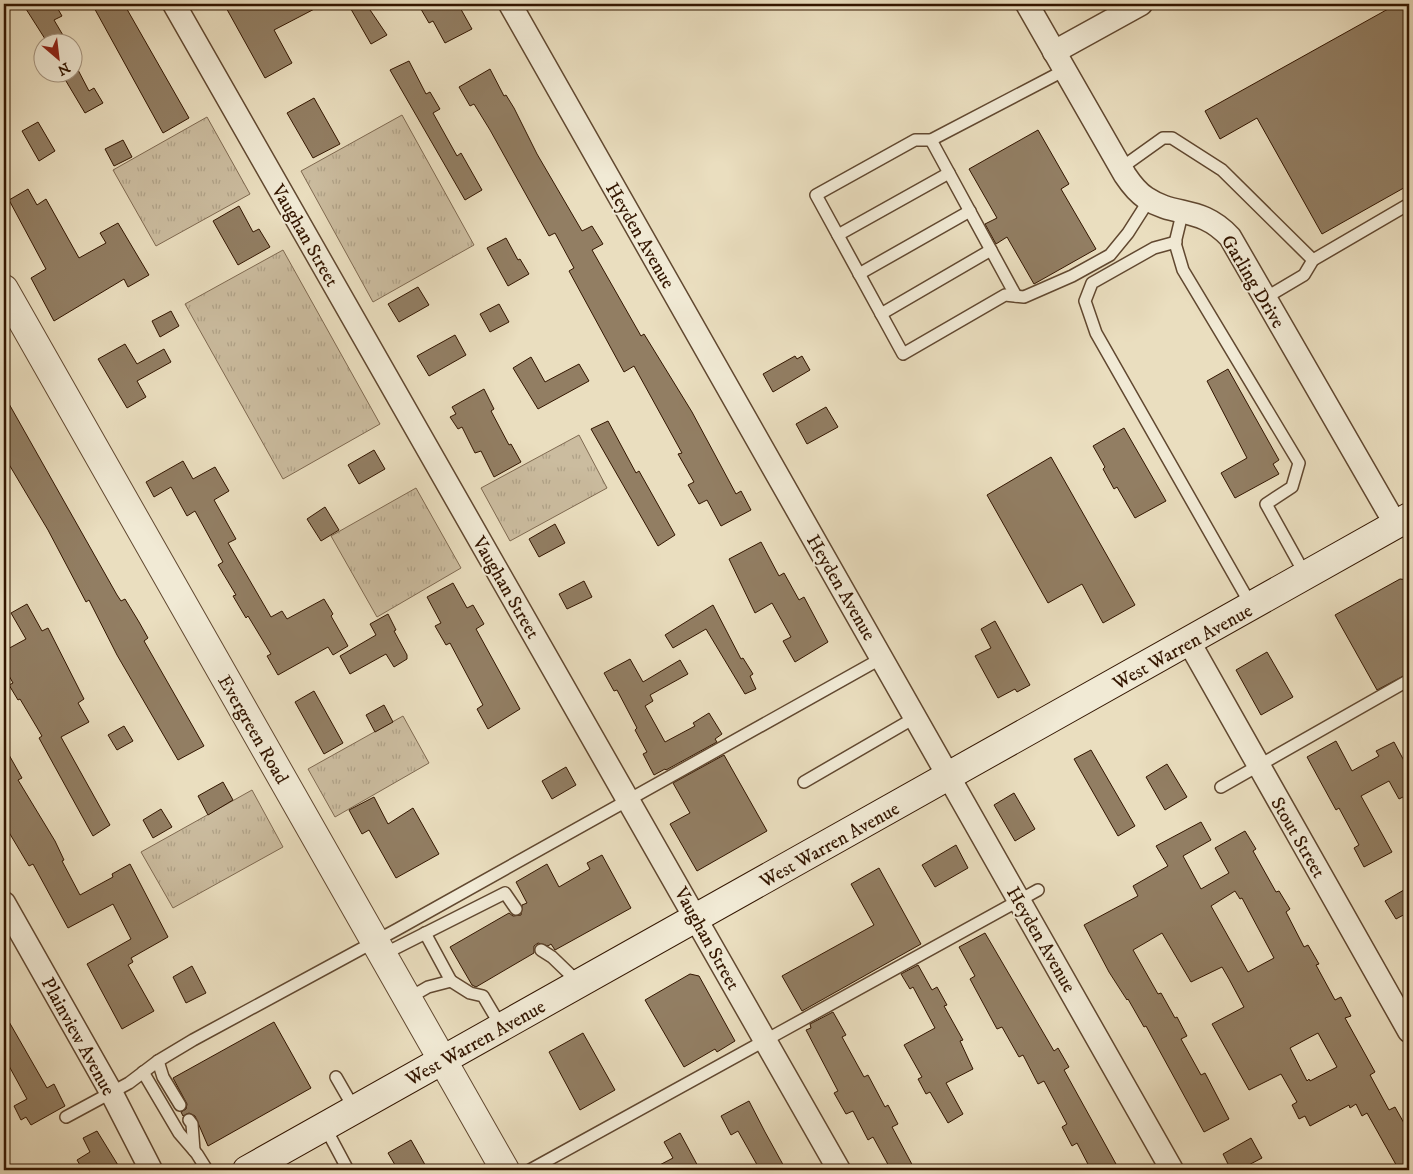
<svg xmlns="http://www.w3.org/2000/svg" width="1413" height="1174" viewBox="0 0 1413 1174" font-family="'IM FELL DW Pica',serif">
<defs>
<pattern id="grass-tufts" width="24" height="20" patternUnits="userSpaceOnUse" patternTransform="scale(1.25)"><rect width="24" height="20" fill="#cbbc9f"/><path d="M3 7l-1-3M5 7V3M7 7l1-3M15 17l-1-3M17 17v-4M19 17l1-3" fill="none" stroke="#afa187"/></pattern>
</defs>
<rect width="100%" height="100%" fill="#eadebf"/>
<filter id="stains"><feTurbulence type="fractalNoise" baseFrequency=".004" numOctaves="4"/><feColorMatrix values="0 0 0 0 .2 0 0 0 0 .09 0 0 0 0 .02 0 0 0 .5 -.17"/></filter>
<radialGradient id="worn" r=".72"><stop offset=".6" stop-color="#630" stop-opacity="0"/><stop offset="1" stop-color="#630" stop-opacity=".3"/></radialGradient>
<g fill="url(#grass-tufts)" stroke="#7f6950">
<path d="M402,115L474,245L373,302L301,171Z"/>
<path d="M207,117L250,194L156,246L113,170Z"/>
<path d="M283,250L380,424L283,479L185,304Z"/>
<path d="M579,435L607,488L510,541L481,488Z"/>
<path d="M416,488L461,568L377,617L331,536Z"/>
<path d="M403,716L429,763L335,817L308,769Z"/>
<path d="M252,790L283,847L173,908L141,852Z"/>
</g>
<g fill="#927e63" stroke="#331600" fill-rule="evenodd">
<path d="M34,4H55L62,16L54,20L67,42H47L26,9Z"/>
<path d="M92,4H124L189,118L163,133Z"/>
<path d="M224,4H324L274,30L292,63L265,78Z"/>
<path d="M348,4H366L387,35L371,44Z"/>
<path d="M418,4H458L472,29L445,43L433,21L429,23Z"/>
<path d="M1397,4H1409V185L1322,234L1257,118L1220,139L1205,111Z"/>
<path d="M409,61L426,94L430,92L440,109L433,113L457,156L461,153L482,190L465,200L390,70Z"/>
<path d="M77,68L89,91L94,88L103,103L85,113L63,76Z"/>
<path d="M490,69L504,96L506,95L514,108L537,154L582,231L592,226L603,244L592,250L641,336L644,334L692,412L736,494L741,491L751,510L721,526L707,500L699,504L688,485L694,482L678,454L682,453L634,366L624,372L569,271L574,268L555,233L549,236L490,130L474,104L470,106L459,87Z"/>
<path d="M314,98L340,144L313,158L287,113Z"/>
<path d="M38,122L55,151L39,161L22,131Z"/>
<path d="M1038,130L1069,184L1061,189L1096,249L1034,284L1007,237L996,244L985,224L997,218L969,169Z"/>
<path d="M123,140L132,157L114,166L105,149Z"/>
<path d="M28,189L37,205L46,199L79,258L106,243L100,233L118,223L149,275L128,287L124,279L54,321L31,278L46,269L9,200Z"/>
<path d="M239,206L253,232L259,229L270,247L238,265L213,221Z"/>
<path d="M506,238L518,260L520,259L529,274L508,286L487,248Z"/>
<path d="M418,287L429,305L399,322L388,304Z"/>
<path d="M499,304L509,322L490,332L480,314Z"/>
<path d="M171,311L179,326L160,337L152,321Z"/>
<path d="M455,335L466,355L429,376L417,356Z"/>
<path d="M125,344L137,364L164,349L171,362L137,381L146,397L127,408L98,359Z"/>
<path d="M795,356L797,359L802,356L810,370L773,392L763,374Z"/>
<path d="M531,357L545,382L579,364L589,381L538,409L513,368Z"/>
<path d="M1228,369L1279,460L1273,464L1279,474L1235,498L1221,473L1247,458L1207,381Z"/>
<path d="M484,389L494,409L491,411L509,445L511,444L521,462L494,477L481,451L475,453L462,427L458,429L450,417L456,414L452,407Z"/>
<path d="M4,395L117,595L121,601L125,599L139,622L148,638L144,641L204,746L178,760L117,655L89,600L86,602L48,530L4,456Z"/>
<path d="M826,407L838,427L807,444L796,424Z"/>
<path d="M608,421L636,473L639,471L675,535L658,546L591,429Z"/>
<path d="M1124,428L1166,501L1135,518L1117,487L1114,489L1103,469L1105,467L1093,446Z"/>
<path d="M374,450L385,469L359,484L348,465Z"/>
<path d="M1051,457L1135,605L1103,623L1082,584L1048,603L987,495Z"/>
<path d="M183,461L193,479L215,467L229,491L214,500L236,539L228,543L271,617L282,611L287,619L324,599L333,614L331,616L348,646L333,655L328,647L278,675L267,656L271,654L248,616L246,618L233,596L236,595L218,565L223,562L195,511L187,516L171,487L154,497L146,482Z"/>
<path d="M325,507L339,530L321,541L307,519Z"/>
<path d="M555,524L565,543L539,557L529,539Z"/>
<path d="M761,542L779,576L784,573L799,600L804,597L828,642L795,662L783,641L791,637L772,603L755,613L729,559Z"/>
<path d="M1400,579L1409,580V673L1377,690L1335,615Z"/>
<path d="M584,581L592,597L567,609L559,594Z"/>
<path d="M453,583L467,608L473,605L484,624L476,629L520,709L488,729L477,709L483,705L450,643L446,645L435,626L441,623L427,597Z"/>
<path d="M27,604L42,631L48,628L84,699L78,703L89,722L61,737L110,825L93,836L39,738L42,736L20,699L18,700L9,685L13,683L4,667V651L26,639L11,613Z"/>
<path d="M713,605L741,659L743,658L753,674L750,676L756,689L745,694L706,629L673,648L665,635Z"/>
<path d="M388,614L396,630L394,631L407,655V659L394,667L386,654L350,674L340,656L376,635L370,624Z"/>
<path d="M995,621L1030,685L1017,692L1015,689L998,698L975,656L991,648L981,629Z"/>
<path d="M1267,652L1293,697L1261,715L1236,670Z"/>
<path d="M630,659L643,682L680,660L688,674L650,695L653,701L645,706L665,742L695,726L693,723L709,713L722,734L715,739L717,742L666,770L665,769L654,775L643,754L647,752L635,730L637,728L617,690L614,691L604,673Z"/>
<path d="M314,691L343,743L324,754L295,702Z"/>
<path d="M384,705L393,722L375,732L366,715Z"/>
<path d="M124,726L133,741L117,750L108,735Z"/>
<path d="M1336,741L1352,771L1379,756L1376,751L1394,742L1409,770V794L1399,799L1389,781L1361,796L1392,852L1364,867L1354,848L1359,845L1339,808L1336,810L1307,757Z"/>
<path d="M4,746L22,778L18,780L55,841L64,860L62,861L80,895L113,877L112,874L130,864L168,937L131,958L133,962L128,965L154,1011L122,1029L87,964L131,939L113,904L68,928L33,864L29,866L4,824Z"/>
<path d="M1091,750L1135,826L1118,836L1074,759Z"/>
<path d="M724,755L767,831L697,871L670,824L690,813L673,783Z"/>
<path d="M1167,764L1187,797L1165,810L1146,777Z"/>
<path d="M566,767L576,785L552,799L542,781Z"/>
<path d="M223,782L233,800L208,815L198,796Z"/>
<path d="M1014,793L1035,829L1015,841L994,805Z"/>
<path d="M374,797L388,824L413,808L439,854L396,878L369,830L362,834L349,810Z"/>
<path d="M161,809L172,827L153,838L143,820Z"/>
<path d="M1201,822L1211,840L1183,856L1201,889L1229,873L1215,848L1245,831L1256,849L1253,851L1276,892L1279,891L1290,909L1286,912L1304,947L1308,945L1319,964L1316,965L1335,1000L1341,997L1351,1016L1345,1018L1375,1072L1370,1075L1389,1110L1395,1107L1409,1132V1170H1399L1367,1113L1362,1116L1356,1104L1350,1108L1349,1105L1310,1126L1305,1116L1299,1119L1292,1105L1297,1102L1281,1074L1249,1090L1212,1024L1244,1007L1229,979L1222,967L1191,982L1162,933L1133,950L1158,994L1161,993L1175,1018L1177,1017L1187,1036L1181,1039L1201,1075L1205,1073L1229,1119L1204,1132L1146,1026L1144,1027L1128,999L1127,1000L1109,972L1084,925L1138,896L1133,886L1168,866L1156,846ZM1235,891L1240,899L1242,898L1274,958L1248,972L1211,906ZM1318,1033L1337,1067L1310,1081L1309,1079L1307,1081L1290,1048Z"/>
<path d="M956,845L968,868L935,887L922,865Z"/>
<path d="M602,855L631,908L555,950L551,944L548,946L538,943L534,946V953L476,987L472,985L450,947L509,913L513,916L521,915L522,905L527,903L516,882L547,864L559,887L590,869L587,863Z"/>
<path d="M879,868L921,944L802,1011L782,976L874,925L851,884Z"/>
<path d="M1409,887V912L1396,919L1385,901Z"/>
<path d="M985,933L1054,1051L1058,1048L1069,1067L1064,1070L1116,1164L1104,1170H1091L1077,1143L1072,1146L1062,1127L1067,1124L1044,1081L1038,1084L1023,1055L1019,1057L1002,1027L997,1029L970,979L975,976L959,947Z"/>
<path d="M918,965L932,990L937,987L947,1005L944,1006L963,1040L960,1041L973,1069L946,1083L963,1114L948,1123L930,1092L926,1094L918,1079L922,1077L904,1045L935,1028L913,987L910,989L901,974Z"/>
<path d="M192,966L206,993L186,1003L173,977Z"/>
<path d="M690,974L699,976L735,1041L717,1052L715,1049L684,1067L645,1000Z"/>
<path d="M833,1012L846,1035L842,1037L864,1077L868,1075L885,1107L888,1105L898,1124L892,1127L915,1170H891L873,1137L868,1140L853,1111L846,1114L834,1093L838,1091L806,1030L811,1028L810,1024Z"/>
<path d="M4,1013L47,1088L54,1084L65,1106L31,1125L26,1117L21,1120L14,1106L27,1099L9,1066L4,1068Z"/>
<path d="M274,1022L311,1088L208,1146L195,1116L189,1113L183,1116L181,1112L186,1109L187,1104L173,1078Z"/>
<path d="M583,1033L615,1090L580,1110L549,1052Z"/>
<path d="M749,1101L765,1132L786,1170H760L738,1131L731,1135L721,1116Z"/>
<path d="M97,1131L121,1170H83L77,1160L90,1152L83,1138Z"/>
<path d="M680,1133L700,1170H650L673,1158L664,1142Z"/>
<path d="M1251,1138L1262,1158L1239,1170H1231L1223,1154Z"/>
<path d="M411,1140L428,1170H398L388,1153Z"/>
</g>
<g fill="none" stroke-linecap="round" stroke-linejoin="round">
<defs>
<g id="service">
<path d="M1065,70L931,140H915L816,195L903,354L1005,295L1024,297L1072,276L1110,255L1128,233L1149,200"/>
<path d="M931,140L1016,296"/>
<path d="M1121,168L1163,138H1172L1222,170L1313,260"/>
<path d="M1183,210L1175,243L1183,270L1299,463L1292,487L1266,504L1306,576"/>
<path d="M838,235L949,173"/>
<path d="M1176,242L1154,248L1092,283L1085,301L1096,333L1251,605"/>
<path d="M859,274L970,211"/>
<path d="M1265,298L1304,275L1313,260L1409,204"/>
<path d="M881,314L991,250"/>
<path d="M804,782L916,717"/>
<path d="M1221,787L1409,680"/>
<path d="M425,933L451,981"/>
<path d="M541,950L552,957L579,983"/>
<path d="M382,955L505,893L516,909"/>
<path d="M407,999L428,987L451,981L470,993L483,996L502,1028"/>
<path d="M158,1061L163,1077L180,1105"/>
<path d="M143,1072L179,1133L197,1154L207,1170"/>
<path d="M336,1077L355,1110"/>
<path d="M66,1117L129,1083L158,1061L193,1040L396,930L882,658"/>
<path d="M189,1120L192,1124L194,1150"/>
<path d="M325,1127L348,1170"/>
<path d="M530,1170L1038,890"/>
</g>
<g id="minor">
<path d="M174,4L839,1170"/>
<path d="M510,4L1172,1170"/>
<path d="M1027,4L1125,175C1131,184 1137,192 1146,198C1176,218 1200,205 1230,237L1396,525"/>
<path d="M1054,52L1141,4"/>
<path d="M1189,642L1409,1031"/>
<path d="M4,903L111,1092L151,1170"/>
</g>
<path id="tertiary" d="M4,289L505,1170"/>
<path id="secondary" d="M247,1170L1409,517"/>
</defs>
<use href="#service" stroke="#614830" stroke-width="14"/>
<use href="#minor" stroke="#614830" stroke-width="25"/>
<use href="#tertiary" stroke="#614830" stroke-width="30"/>
<use href="#secondary" stroke="#331600" stroke-width="30"/>
<use href="#service" stroke="#f1ead5" stroke-width="11"/>
<use href="#minor" stroke="#f1ead5" stroke-width="22"/>
<use href="#tertiary" stroke="#f1ead5" stroke-width="28"/>
<use href="#secondary" stroke="#f1ead5" stroke-width="28"/>
</g>
<g text-anchor="middle" stroke-width="4" stroke-linejoin="round" paint-order="stroke">
<g font-size="19" fill="#331600" stroke="#f1ead5">
<text transform="translate(306 235) rotate(60)" y="7">Vaughan Street</text>
<text transform="translate(641 235) rotate(60)" y="7">Heyden Avenue</text>
<text transform="translate(1254 281) rotate(59)" y="7">Garling Drive</text>
<text transform="translate(507 587) rotate(60)" y="7">Vaughan Street</text>
<text transform="translate(842 587) rotate(60)" y="7">Heyden Avenue</text>
<text transform="translate(1182 646) rotate(-29)" y="7">West Warren Avenue</text>
<text transform="translate(254 729) rotate(60)" y="7">Evergreen Road</text>
<text transform="translate(1299 837) rotate(60)" y="7">Stout Street</text>
<text transform="translate(829 844) rotate(-29)" y="7">West Warren Avenue</text>
<text transform="translate(708 938) rotate(61)" y="7">Vaughan Street</text>
<text transform="translate(1042 939) rotate(60)" y="7">Heyden Avenue</text>
<text transform="translate(79 1036) rotate(61)" y="7">Plainview Avenue</text>
<text transform="translate(475 1042) rotate(-29)" y="7">West Warren Avenue</text>
</g>
</g>
<rect width="1413" height="1174" fill="none" stroke="#eadebf" stroke-width="20"/>
<rect x="5" y="5" width="1403" height="1164" fill="none" stroke="#331600" stroke-width="2.5"/>
<rect x="10" y="10" width="1393" height="1154" fill="none" stroke="#331600"/>
<g transform="translate(58 58) rotate(152)"><circle r="24" fill="#f1ead5" stroke="#a59580"/>
<path d="M0-4L9 19L0 12L-9 19Z" fill="#8f2418"/>
<text y="-8" font-size="14" font-weight="bold" text-anchor="middle" fill="#331600">N</text>
</g>
<rect width="100%" height="100%" filter="url(#stains)"/>
<rect width="100%" height="100%" fill="url(#worn)"/>
</svg>
